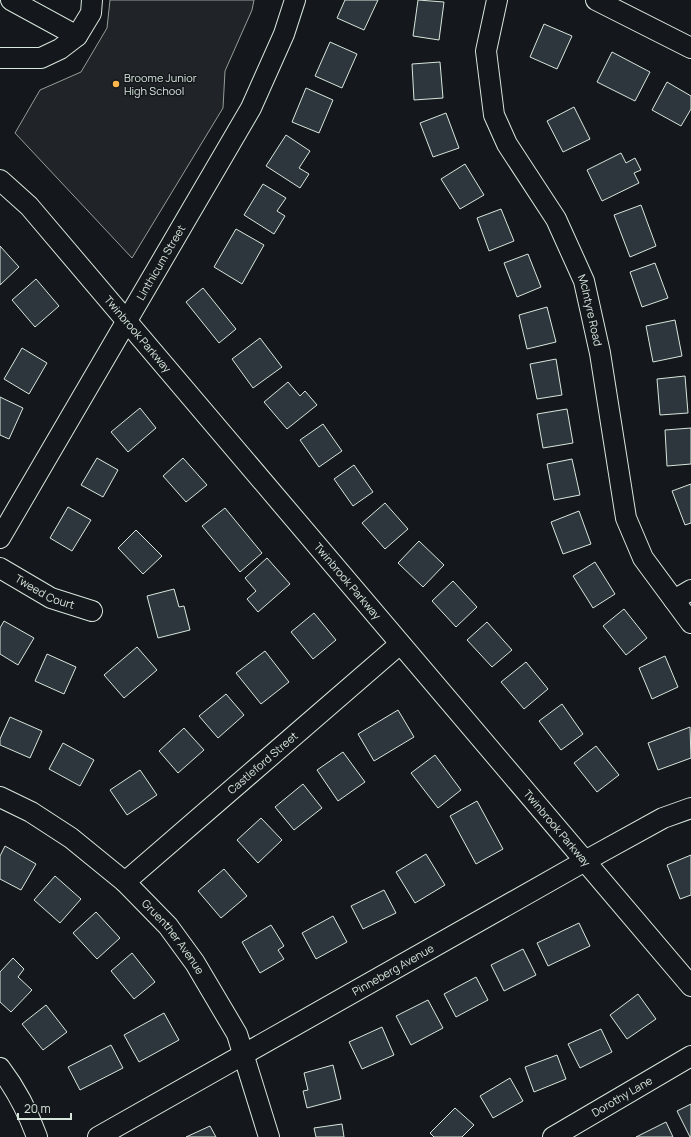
<svg xmlns="http://www.w3.org/2000/svg" width="691" height="1137" viewBox="0 0 691 1137" font-family="Manrope,sans-serif">
<rect width="100%" height="100%" fill="#14181c"/>
<path fill="#202428" stroke="#939e99" d="M110,0H254L252,10L225,71L223,108L132,258L15,133L40,90L81,72L107,28Z"/>
<g fill="#2c363c" stroke="#d8e6dc">
<path d="M345,0H378L364,30L337,18Z"/>
<path d="M418,0L444,2L439,40L413,36Z"/>
<path d="M544,24L572,36L557,69L530,57Z"/>
<path d="M330,42L357,54L342,88L315,76Z"/>
<path d="M612,52L650,72L635,101L597,82Z"/>
<path d="M440,62L443,98L414,100L412,64Z"/>
<path d="M667,82L691,96V109L681,126L652,110Z"/>
<path d="M306,88L333,100L319,133L292,122Z"/>
<path d="M574,107L590,139L563,152L547,121Z"/>
<path d="M446,113L459,148L433,157L420,123Z"/>
<path d="M286,135L310,151L299,168L309,174L300,188L266,166Z"/>
<path d="M621,153L626,163L635,158L641,170L634,173L639,183L602,201L587,170Z"/>
<path d="M465,164L484,195L460,209L441,179Z"/>
<path d="M263,184L286,198L277,211L285,216L274,234L244,215Z"/>
<path d="M641,205L656,246L630,257L614,215Z"/>
<path d="M501,209L514,241L489,251L477,218Z"/>
<path d="M236,229L264,245L242,284L214,267Z"/>
<path d="M0,246L19,267L0,285Z"/>
<path d="M528,254L541,287L517,297L504,263Z"/>
<path d="M655,263L668,298L642,307L630,272Z"/>
<path d="M36,279L59,306L35,327L12,300Z"/>
<path d="M203,288L236,329L219,343L186,302Z"/>
<path d="M547,307L556,342L527,349L519,315Z"/>
<path d="M675,320L682,356L653,362L646,326Z"/>
<path d="M260,338L282,367L253,388L232,359Z"/>
<path d="M22,348L47,363L29,394L4,379Z"/>
<path d="M556,359L562,395L537,399L530,364Z"/>
<path d="M685,376L688,413L660,415L657,379Z"/>
<path d="M288,382L300,396L305,391L317,405L287,429L264,402Z"/>
<path d="M0,397L23,408L9,439L0,435Z"/>
<path d="M140,408L156,428L128,452L111,432Z"/>
<path d="M567,409L573,443L543,448L537,414Z"/>
<path d="M323,424L342,451L319,467L300,440Z"/>
<path d="M691,428V464L667,466L665,430Z"/>
<path d="M97,458L118,470L103,497L81,485Z"/>
<path d="M183,458L207,485L186,502L163,476Z"/>
<path d="M572,459L580,495L554,500L547,464Z"/>
<path d="M354,465L373,492L353,506L334,479Z"/>
<path d="M691,484V523L685,525L672,491Z"/>
<path d="M385,503L408,529L385,549L362,523Z"/>
<path d="M68,507L91,520L72,551L50,538Z"/>
<path d="M225,508L262,553L240,572L202,526Z"/>
<path d="M579,511L591,544L563,554L551,522Z"/>
<path d="M136,530L162,556L143,574L118,548Z"/>
<path d="M419,541L444,565L423,587L398,563Z"/>
<path d="M267,558L290,584L258,612L247,599L256,591L245,578Z"/>
<path d="M595,562L615,594L593,608L573,576Z"/>
<path d="M453,581L477,607L456,627L432,601Z"/>
<path d="M174,589L179,607L184,606L190,630L158,638L147,596Z"/>
<path d="M624,609L647,638L626,655L603,626Z"/>
<path d="M314,613L336,640L313,659L291,632Z"/>
<path d="M4,621L34,638L18,665L0,654V628Z"/>
<path d="M487,622L512,650L492,667L467,640Z"/>
<path d="M137,647L157,670L124,698L104,675Z"/>
<path d="M265,651L289,682L261,704L236,673Z"/>
<path d="M47,654L76,667L64,694L35,681Z"/>
<path d="M665,656L678,687L652,699L639,668Z"/>
<path d="M526,662L548,689L524,709L501,682Z"/>
<path d="M226,694L244,715L218,738L199,716Z"/>
<path d="M562,704L583,734L561,750L539,721Z"/>
<path d="M398,710L414,737L374,761L358,734Z"/>
<path d="M10,717L42,731L30,758L0,745V739Z"/>
<path d="M690,727L691,758L658,770L648,743Z"/>
<path d="M184,728L204,750L178,773L159,751Z"/>
<path d="M63,743L94,760L80,786L49,769Z"/>
<path d="M596,746L619,775L597,792L574,763Z"/>
<path d="M343,752L365,782L338,801L317,770Z"/>
<path d="M435,755L461,790L438,808L411,773Z"/>
<path d="M140,770L157,795L127,815L110,790Z"/>
<path d="M303,784L322,808L294,830L275,807Z"/>
<path d="M477,801L503,849L476,864L450,816Z"/>
<path d="M261,818L282,840L258,863L237,840Z"/>
<path d="M5,846L36,864L21,890L0,879V856Z"/>
<path d="M426,854L445,885L415,903L396,872Z"/>
<path d="M691,855V895L680,899L667,865Z"/>
<path d="M224,869L247,896L221,918L198,891Z"/>
<path d="M55,876L81,899L60,923L34,900Z"/>
<path d="M384,890L396,913L363,929L351,906Z"/>
<path d="M96,912L120,938L97,959L73,933Z"/>
<path d="M333,916L347,942L316,959L302,933Z"/>
<path d="M579,923L590,946L548,966L537,943Z"/>
<path d="M271,925L284,946L278,950L284,959L260,973L242,942Z"/>
<path d="M523,949L536,975L504,991L491,965Z"/>
<path d="M132,953L155,982L134,999L111,971Z"/>
<path d="M13,958L24,969L18,977L32,990L11,1012L0,1002V972Z"/>
<path d="M476,977L488,1000L456,1017L444,994Z"/>
<path d="M638,994L656,1019L627,1039L610,1015Z"/>
<path d="M428,1000L443,1028L411,1045L396,1016Z"/>
<path d="M46,1005L67,1032L43,1050L22,1024Z"/>
<path d="M164,1013L179,1040L139,1062L124,1035Z"/>
<path d="M382,1027L394,1055L362,1069L349,1042Z"/>
<path d="M601,1029L612,1052L580,1068L568,1044Z"/>
<path d="M111,1045L123,1068L80,1090L68,1067Z"/>
<path d="M557,1055L566,1079L534,1092L525,1067Z"/>
<path d="M333,1065L341,1099L307,1108L303,1091L308,1090L304,1073Z"/>
<path d="M510,1078L523,1101L493,1118L480,1096Z"/>
<path d="M691,1104V1137H690L677,1111Z"/>
<path d="M455,1108L474,1125L462,1137H434L430,1133Z"/>
<path d="M666,1122L673,1137H636Z"/>
<path d="M342,1124L344,1137H316L314,1128Z"/>
<path d="M210,1126L216,1137H186Z"/>
</g>
<g fill="none" stroke-linecap="round" stroke-linejoin="round">
<defs>
<g id="minor">
<path d="M11,0L77,36"/>
<path id="s1" d="M497,0L486,51L494,115L507,144L556,219L584,281L600,353L626,518L643,558L691,623"/>
<path d="M596,0L691,48"/>
<path d="M0,58H41L60,49L77,36L91,13L92,0"/>
<path id="s2" d="M0,180L29,206L691,986"/>
<path id="s3" d="M0,538L251,108L284,34L295,0"/>
<path id="s4" d="M0,568L51,598L92,611"/>
<path d="M674,600L691,590"/>
<path id="s5" d="M0,797L31,812L71,838L125,882L168,926L195,963L237,1034L269,1137"/>
<path id="s6" d="M125,882L400,644"/>
<path d="M0,1068C16,1089 28,1112 37,1137"/>
<path id="s7" d="M98,1137L585,861L663,818L691,808"/>
<path id="s8" d="M553,1137L691,1056"/>
</g>
</defs>
<use href="#minor" stroke="#d8e6dc" stroke-width="22"/>
<use href="#minor" stroke="#14181c" stroke-width="20"/>
</g>
<circle fill="#ffb74d" stroke="#14181c" stroke-width="1.5" cx="116" cy="84" r="4"/>
<g text-anchor="middle" stroke-width="3" stroke-linejoin="round" paint-order="stroke">
<g font-size="11" fill="#d8e6dc" stroke="#14181c" text-anchor="start">
<text x="124" y="82">Broome Junior<tspan x="124" dy="13">High School</tspan></text>
</g>
<g font-size="11" fill="#d8e6dc" stroke="#14181c">
<text dy="4" stroke="none"><textPath href="#s3" startOffset="319">Linthicum Street</textPath></text>
<text dy="4" stroke="none"><textPath href="#s1" startOffset="336">McIntyre Road</textPath></text>
<text dy="4" stroke="none"><textPath href="#s2" startOffset="207">Twinbrook Parkway</textPath></text>
<text dy="4" stroke="none"><textPath href="#s2" startOffset="531">Twinbrook Parkway</textPath></text>
<text dy="4" stroke="none"><textPath href="#s4" startOffset="51">Tweed Court</textPath></text>
<text dy="4" stroke="none"><textPath href="#s6" startOffset="182">Castleford Street</textPath></text>
<text dy="4" stroke="none"><textPath href="#s2" startOffset="855">Twinbrook Parkway</textPath></text>
<text dy="4" stroke="none"><textPath href="#s5" startOffset="225">Gruenther Avenue</textPath></text>
<text dy="4" stroke="none"><textPath href="#s7" startOffset="339">Pinneberg Avenue</textPath></text>
<text dy="4" stroke="none"><textPath href="#s8" startOffset="80">Dorothy Lane</textPath></text>
</g>
</g>
<path d="M18 1113v6h53v-6" fill="none" stroke="#d8e6dc" stroke-width="2"/>
<text x="24" y="1113" font-size="12" fill="#d8e6dc" stroke="#14181c" stroke-width="3" paint-order="stroke">20 m</text>
</svg>
